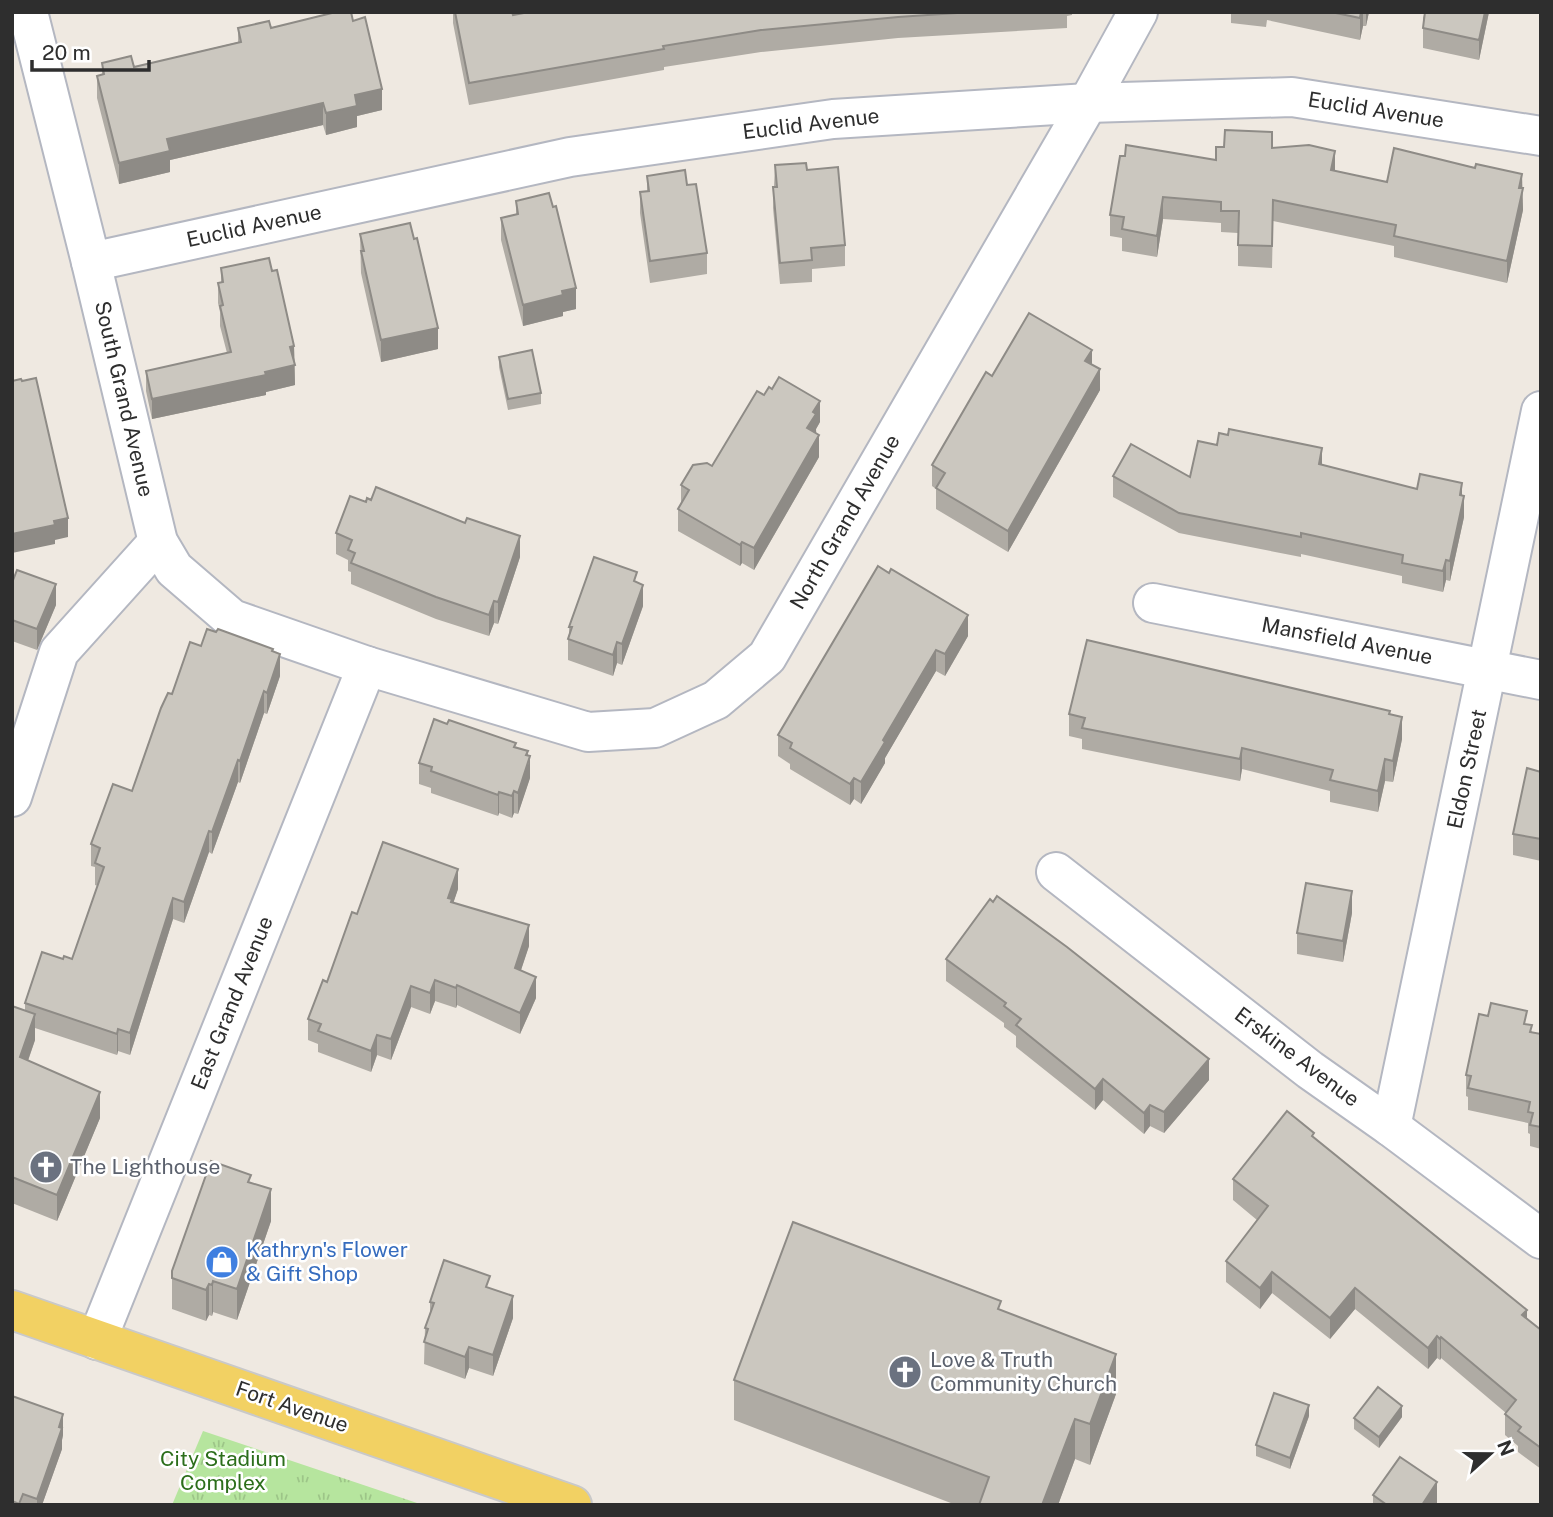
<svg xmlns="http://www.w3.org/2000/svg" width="1553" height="1517" viewBox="0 0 1553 1517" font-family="'Public Sans',sans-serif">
<defs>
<pattern id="park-tufts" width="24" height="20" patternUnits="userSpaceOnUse" patternTransform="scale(1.75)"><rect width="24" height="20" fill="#b6e59e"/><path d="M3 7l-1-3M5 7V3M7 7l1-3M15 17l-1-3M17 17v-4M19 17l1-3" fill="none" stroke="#9dc588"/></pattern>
</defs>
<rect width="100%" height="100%" fill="#efe9e1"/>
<path fill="url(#park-tufts)" d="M203,1431L423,1505H172Z"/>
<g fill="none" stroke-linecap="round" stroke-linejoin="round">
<defs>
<g id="minor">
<path d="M28,12L91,262L158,542L174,569L232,619L367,666L588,732L655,728L716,700L767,657L1088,103L1138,12"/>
<path d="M91,262L570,157L833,119L1088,103L1292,97L1541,136"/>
<path d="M1153,603L1541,680"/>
<path d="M12,797L59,652L158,542"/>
<path d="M1056,872L1310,1070L1391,1127L1541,1239"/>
<path d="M1391,1127L1541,411"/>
<path d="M97,1340L367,666"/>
</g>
<path id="major" d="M12,1310L572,1505"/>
</defs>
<use href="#minor" stroke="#b4b7c1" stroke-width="42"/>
<use href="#major" stroke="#c9c9c9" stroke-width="42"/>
<use href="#minor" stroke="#fff" stroke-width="38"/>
<use href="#major" stroke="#f2d163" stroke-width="38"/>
</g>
<g fill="#afaba4">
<path d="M453,12H512L513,15L529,12H1072V15L1067,16V28L898,38L761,52L664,67V70L469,105L453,23Z"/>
<path d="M1231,12H1369L1366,26H1363L1360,40L1267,20L1266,27L1231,23Z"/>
<path d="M1425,12H1489L1479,60L1423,48V18Z"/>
<path d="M238,28H271L382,110L357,116V127L326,135L323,125L170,160V172L119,184L97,98V76L102,75V63L134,67L238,42Z"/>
<path d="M1272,148L1335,171L1387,182L1522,188L1523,210L1507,283L1394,257V246L1273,221L1272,268L1238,266V233L1221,232V223L1163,219L1157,257L1122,251V238L1110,236V215L1216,160Z"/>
<path d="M775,165L807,170L845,245V266L812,269V282L780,284L773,208Z"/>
<path d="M647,176L687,185L707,253V274L650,283L640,213V192L647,191Z"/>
<path d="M516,201L576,309L563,312V316L523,326L501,240V218L516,215Z"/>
<path d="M360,234L438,349L381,362L361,273Z"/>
<path d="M221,268L272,271L294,346L295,385L266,392V395L152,419L146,391V371L227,353L220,326V312L218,303V283L221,282Z"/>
<path d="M499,357L541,393V404L508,410L499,367Z"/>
<path d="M1092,364L1100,390L1008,552L936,509V489L932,486V465L992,376Z"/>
<path d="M820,422L816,429L819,457L754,570L742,563L740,566L678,531V509L681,504V485L712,466Z"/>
<path d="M1113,476L1190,477L1417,489L1462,496L1464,517L1450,581L1446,580L1443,592L1402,583V576L1301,554V557L1179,533L1113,497Z"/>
<path d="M336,533L520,557L498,624L494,623L489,636L436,619L351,584V572L348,571V560L336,554Z"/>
<path d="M878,566L968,636L945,676L936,671L885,758V763L861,804L854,799L850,805L790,769V764L778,756V735Z"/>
<path d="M637,582L643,606L622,665L617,663L613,676L568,660V639L569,634V627Z"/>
<path d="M12,583L56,605L37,650L12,641Z"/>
<path d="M201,646L273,652L280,676L267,714L264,713L240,783L238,782L212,854L209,852L184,923L173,919L130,1055L118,1051L117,1055L35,1028V1040L28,1061L100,1118L57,1221L12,1203V1006L25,1010V1003L63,959H72L98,886L95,885V867L91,866V844L132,791L172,694Z"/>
<path d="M1069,714H1390L1402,739L1393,782L1385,781L1378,812L1330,802V791L1242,769L1240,781L1082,749V739L1069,736Z"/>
<path d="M516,747L528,755L530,778L518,814L514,813L512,818L499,813L498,816L431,793V788L419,784V763Z"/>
<path d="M1541,772V861L1513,855V834Z"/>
<path d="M458,889L453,903L529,946L521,970L536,998L520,1034L457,1005L456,1008L435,1001L430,1014L411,1007L391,1060L377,1055L371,1072L318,1052V1044L308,1040V1019L327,982L357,914Z"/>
<path d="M1352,913L1343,962L1297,954V933Z"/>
<path d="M946,959L1209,1080L1164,1133L1150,1126L1144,1134L1103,1100L1095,1110L1016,1047V1036L1004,1027V1023L946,981Z"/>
<path d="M1527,1024L1532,1032L1541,1034V1149L1530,1146V1134L1528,1133V1123L1468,1110V1097L1466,1096V1075Z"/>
<path d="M1314,1138L1541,1330V1469L1518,1452V1446L1505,1435V1414L1506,1413L1441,1358L1440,1360L1437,1358L1428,1369L1355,1309L1330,1339L1272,1293L1260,1309L1226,1282V1261L1257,1220L1233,1200V1179Z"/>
<path d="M251,1183L271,1221L237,1320L213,1312L212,1316L209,1315L206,1321L172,1309V1271Z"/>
<path d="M490,1288L513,1318L493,1376L469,1368L465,1379L424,1364L425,1328L430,1315V1302Z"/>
<path d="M1001,1310L1116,1394L1090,1465L1075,1459L1058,1505H956L734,1420V1380Z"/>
<path d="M12,1396L63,1435L62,1440V1449L42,1505H12Z"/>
<path d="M1309,1416L1290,1469L1256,1456V1445Z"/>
<path d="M1402,1417L1379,1448L1354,1429V1418Z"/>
<path d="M1373,1495L1437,1504L1436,1505H1373Z"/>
</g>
<g fill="#8e8b86">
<path d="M1361,12H1363V26L1360,40V18Z"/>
<path d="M1366,12H1369L1366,26Z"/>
<path d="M1485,12H1489L1479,60V40Z"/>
<path d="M382,89V110L357,116V127L326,135V113L355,95Z"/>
<path d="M323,103V125L170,160V172L119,184V163L167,139Z"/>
<path d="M1335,151V172L1331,170Z"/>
<path d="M1522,174L1523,210L1507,283V261Z"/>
<path d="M1163,197V219L1157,257V236Z"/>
<path d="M576,288V309L563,312V316L523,326V305L562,291Z"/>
<path d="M438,328V349L381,362V340Z"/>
<path d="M294,346L295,385L266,392V395L152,419V399L265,372L290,347Z"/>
<path d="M1092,350V371L1085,361Z"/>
<path d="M1100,369V390L1008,552V531Z"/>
<path d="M820,401V422L816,429V436L807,428L813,412Z"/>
<path d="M819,435V457L754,570V548Z"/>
<path d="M1322,448V468L1319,464Z"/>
<path d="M1462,483V503L1464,496V517L1450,581V561Z"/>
<path d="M68,518V537L55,540V544L12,553V534L54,521Z"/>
<path d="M520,536V557L498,624V602Z"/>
<path d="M742,542V563L740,566V545Z"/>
<path d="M1446,560V580L1443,592V571Z"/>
<path d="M56,584V605L37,650V629Z"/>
<path d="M643,585V606L622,665V644Z"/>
<path d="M494,601V623L489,636V615Z"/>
<path d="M968,615V636L945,676V654Z"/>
<path d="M617,642V663L613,676V655Z"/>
<path d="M936,650V671L885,758V763L861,804V782L883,740Z"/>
<path d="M280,654V676L267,714V693Z"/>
<path d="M264,691V713L240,783V761Z"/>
<path d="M1402,717V739L1393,782V761Z"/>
<path d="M1242,748V769L1240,781V759Z"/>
<path d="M528,751V765L530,756V778L518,814V793Z"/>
<path d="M1385,759V781L1378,812V791Z"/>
<path d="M238,760V782L212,854V832Z"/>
<path d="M854,778V799L850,805V784Z"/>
<path d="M514,791V813L512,818V796Z"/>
<path d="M499,792V813L498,816V795Z"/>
<path d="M209,831V852L184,923V902Z"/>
<path d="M458,869V889L452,907L448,898Z"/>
<path d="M1352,891V913L1343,962V941Z"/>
<path d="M173,898V919L130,1055V1033Z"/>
<path d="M529,925V946L515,988V968Z"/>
<path d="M536,977V998L520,1034V1013Z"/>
<path d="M435,980V1001L430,1014V993Z"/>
<path d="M457,985V1005L456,1008V988Z"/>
<path d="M411,986V1007L391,1060V1039Z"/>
<path d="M35,1014V1040L20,1083V1057Z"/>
<path d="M118,1029V1051L117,1055V1034Z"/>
<path d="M377,1035V1055L371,1072V1051Z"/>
<path d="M1209,1059V1080L1164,1133V1112Z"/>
<path d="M1103,1079V1100L1095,1110V1089Z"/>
<path d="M100,1092V1118L57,1221V1195Z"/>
<path d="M1150,1105V1126L1144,1134V1113Z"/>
<path d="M271,1189V1221L237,1320V1289Z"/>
<path d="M1272,1272V1293L1260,1309V1288Z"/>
<path d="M213,1281V1312L212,1316V1285Z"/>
<path d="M209,1284V1315L206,1321V1290Z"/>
<path d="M1355,1288V1309L1330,1339V1318Z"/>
<path d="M513,1296V1318L493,1376V1355Z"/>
<path d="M1527,1310V1331L1522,1315Z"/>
<path d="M1437,1336V1358L1428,1369V1348Z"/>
<path d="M1441,1337V1358L1440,1360V1339Z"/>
<path d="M469,1347V1368L465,1379V1357Z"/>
<path d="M1116,1354V1394L1090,1465V1424Z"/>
<path d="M1309,1405V1416L1290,1469V1458Z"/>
<path d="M1402,1406V1417L1379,1448V1437Z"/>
<path d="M63,1414V1435L62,1440V1449L42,1505H37V1499Z"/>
<path d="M1075,1419V1459L1058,1505H1042Z"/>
<path d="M1437,1482V1504L1436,1505H1422Z"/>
</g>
<g fill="#cbc7bf" stroke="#8e8b86" stroke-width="2">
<path d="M336,12H351L353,21L365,17L382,89L355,95L357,106L326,113L323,103L167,139L170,151L119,163L97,76L104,74L102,63L131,56L134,67L241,42L238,28L269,21L271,28Z"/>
<path d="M455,12H512L513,15L529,12H972L898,17L761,30L663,46L664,49L469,83Z"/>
<path d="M1331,12H1361L1360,18Z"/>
<path d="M1425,12H1485L1479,40L1423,28Z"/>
<path d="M1225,130L1272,132V148L1309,145L1335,151L1331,170L1387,182L1394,148L1475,168L1476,164L1522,174L1519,188H1523L1507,261L1394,236L1396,225L1273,200L1272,246L1238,245L1239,211H1221V202L1163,197L1157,236L1122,229L1124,217L1110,215L1120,156H1125L1126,145L1216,160V147H1224Z"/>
<path d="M806,163L807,170L838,167L845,245L811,248L812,260L780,263L773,187H777L775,165Z"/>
<path d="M685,170L687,185L696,184L707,253L650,261L640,192L649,191L647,176Z"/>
<path d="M549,193L553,207L556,206L576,288L562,291L563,295L523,305L501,218L518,214L516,201Z"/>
<path d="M410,223L414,239L417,238L438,328L381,340L361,251H364L360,234Z"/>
<path d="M269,258L272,271L277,270L294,346L290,347L295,365L265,372L266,375L152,399L146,371L231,352L220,306L223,305L218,283L223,282L221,268Z"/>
<path d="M1029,313L1092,350L1085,361L1100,369L1008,531L936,488L945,473L932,465L986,372L992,376Z"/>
<path d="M532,350L541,393L508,399L499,357Z"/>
<path d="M779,377L820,401L813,412L816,414L807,428L819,435L754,548L742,542L740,545L678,509L689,490L681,485L693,465L707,463L712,466L757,391L764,395L769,387L772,389Z"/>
<path d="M36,378L68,518L54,521L55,525L12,534V381L21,379L22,381Z"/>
<path d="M1229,429L1322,448L1319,464L1417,489L1420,474L1462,483L1460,495L1464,496L1450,561L1446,560L1443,571L1402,563L1403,555L1301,533V537L1179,513L1113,476L1131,444L1190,477L1198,441L1217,445L1219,433L1228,435Z"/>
<path d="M376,487L465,523L467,518L520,536L498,602L494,601L489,615L436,597L351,563L355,553L348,550L352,540L336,533L350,496L366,502L367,498L371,500Z"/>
<path d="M594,557L637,572L634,581L643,585L622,644L617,642L613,655L568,639L572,627H569Z"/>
<path d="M878,566L889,573L891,569L968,615L945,654L936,650L883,740L885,742L861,782L854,778L850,784L790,748L792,743L778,735Z"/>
<path d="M17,570L56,584L37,629L12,620V583Z"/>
<path d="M207,629L216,632L218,629L273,649L272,651L280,654L267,693L264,691L240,761L238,760L212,832L209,831L184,902L173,898L130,1033L118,1029L117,1034L25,1003L42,952L63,959L64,956L72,959L104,867L95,863L100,848L91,844L113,784L132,791L161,708L168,693L172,694L190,642L201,646Z"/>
<path d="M1087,640L1390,711L1389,714L1402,717L1393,761L1385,759L1378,791L1330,780L1333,770L1242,748L1240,759L1082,728L1085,718L1069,714Z"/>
<path d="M434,719L447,724L449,720L516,743L514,747L528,751L526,755L530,756L518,793L514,791L512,796L499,792L498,795L431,771L432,767L419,763Z"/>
<path d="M1527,768L1541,772V839L1513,834Z"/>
<path d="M383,842L458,869L448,898L452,899L451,902L529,925L515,968L536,977L520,1013L457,985L456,988L435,980L430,993L411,986L391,1039L377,1035L371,1051L318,1031L321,1024L308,1019L323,980L327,982L352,912L357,914Z"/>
<path d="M1306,883L1352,891L1343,941L1297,933Z"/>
<path d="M997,896L1067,947L1209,1059L1164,1112L1150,1105L1144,1113L1103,1079L1095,1089L1016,1025L1021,1019L1004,1006L1006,1003L946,959L990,899L993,902Z"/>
<path d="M1491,1003L1527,1011L1524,1024L1532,1025L1530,1032L1541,1034V1127L1530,1125L1533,1113L1528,1112L1530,1102L1468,1088L1471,1076L1466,1075L1479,1014L1488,1016Z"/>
<path d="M12,1006L35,1014L20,1057L100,1092L57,1195L12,1177Z"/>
<path d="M1287,1111L1314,1133L1312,1136L1527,1310L1522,1315L1541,1330V1448L1518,1431L1521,1427L1505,1414L1516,1400L1441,1337L1440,1339L1437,1336L1428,1348L1355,1288L1330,1318L1272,1272L1260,1288L1226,1261L1268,1206L1233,1179Z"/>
<path d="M211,1161L251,1175L248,1182L271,1189L237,1289L213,1281L212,1285L209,1284L206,1290L172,1278V1271Z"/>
<path d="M793,1222L1001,1301L998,1309L1116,1354L1090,1424L1075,1419L1042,1505H979L989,1477L734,1380Z"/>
<path d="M444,1260L490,1276L486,1287L513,1296L493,1355L469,1347L465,1357L424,1342L428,1329L425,1328L434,1303L430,1302Z"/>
<path d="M1378,1387L1402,1406L1379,1437L1354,1418Z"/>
<path d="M1274,1393L1309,1405L1290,1458L1256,1445Z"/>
<path d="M12,1396L63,1414L59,1427L62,1428L37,1499L23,1494L19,1504L12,1501Z"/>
<path d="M1400,1457L1437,1482L1422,1505H1387L1373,1495Z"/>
</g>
<defs>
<symbol id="church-disc" viewBox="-11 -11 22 22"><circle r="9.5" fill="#6b7280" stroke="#fff"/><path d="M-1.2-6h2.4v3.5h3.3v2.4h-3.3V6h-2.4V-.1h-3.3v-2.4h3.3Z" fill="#fff"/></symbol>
<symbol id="shop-disc" viewBox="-11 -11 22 22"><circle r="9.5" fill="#3f7fe0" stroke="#fff"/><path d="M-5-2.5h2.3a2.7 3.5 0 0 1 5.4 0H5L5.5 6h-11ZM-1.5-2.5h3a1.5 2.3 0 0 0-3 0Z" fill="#fff"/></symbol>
</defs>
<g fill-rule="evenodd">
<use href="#church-disc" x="27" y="1148" width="38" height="38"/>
<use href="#shop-disc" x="203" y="1243" width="38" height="38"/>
<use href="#church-disc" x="886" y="1353" width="38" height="38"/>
</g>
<g text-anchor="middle" stroke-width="5" stroke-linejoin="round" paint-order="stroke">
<g font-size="21" fill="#2e2e2e" stroke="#fff">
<text transform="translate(1376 110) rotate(9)" y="7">Euclid Avenue</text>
<text transform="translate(811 124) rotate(-7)" y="7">Euclid Avenue</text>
<text transform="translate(254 226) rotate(-12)" y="7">Euclid Avenue</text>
<text transform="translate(124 399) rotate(77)" y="7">South Grand Avenue</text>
<text transform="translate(845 522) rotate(-60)" y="7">North Grand Avenue</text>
<text transform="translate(1347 641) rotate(11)" y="7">Mansfield Avenue</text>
<text transform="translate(1467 769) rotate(-78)" y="7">Eldon Street</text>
<text transform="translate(232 1003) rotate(-68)" y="7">East Grand Avenue</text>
<text transform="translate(1297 1057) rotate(37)" y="7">Erskine Avenue</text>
<text transform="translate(292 1407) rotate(19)" y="7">Fort Avenue</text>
</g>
<g font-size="21" fill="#5b616d" stroke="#fff" text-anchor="start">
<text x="70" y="1174">The Lighthouse</text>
<text x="930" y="1367">Love &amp; Truth<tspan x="930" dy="24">Community Church</tspan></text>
</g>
<g font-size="21" fill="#366cbe" stroke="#fff" text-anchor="start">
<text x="246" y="1257">Kathryn's Flower<tspan x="246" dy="24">&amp; Gift Shop</tspan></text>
</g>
<g font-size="21" fill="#2c6e1b" stroke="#fff">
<text x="223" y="1466">City Stadium<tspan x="223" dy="24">Complex</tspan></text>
</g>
</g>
<rect width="1553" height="1517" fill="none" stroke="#2e2e2e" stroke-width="28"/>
<g transform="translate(1490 1454) rotate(69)" stroke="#ffffff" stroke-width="5" paint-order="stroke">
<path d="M0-5L12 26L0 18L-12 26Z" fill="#2e2e2e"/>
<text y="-10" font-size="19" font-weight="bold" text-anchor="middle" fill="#2e2e2e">N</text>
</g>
<path d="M32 60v10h117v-10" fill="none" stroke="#2e2e2e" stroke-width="3.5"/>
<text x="42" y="60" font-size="21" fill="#2e2e2e" stroke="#ffffff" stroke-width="5" paint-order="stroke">20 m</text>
</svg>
